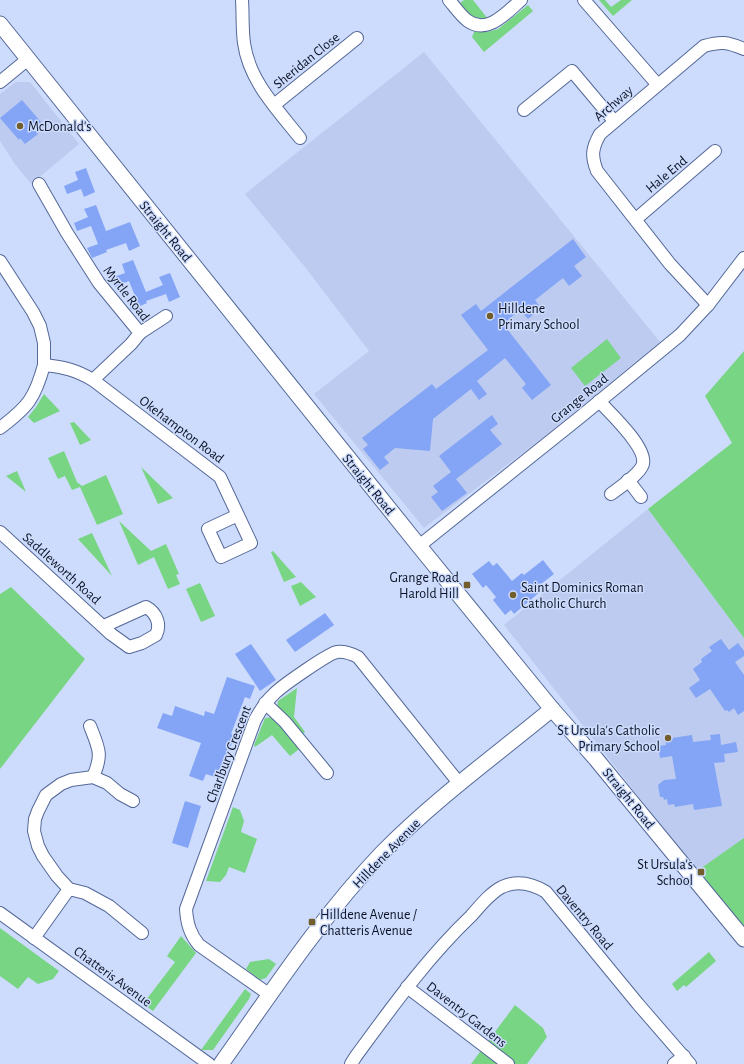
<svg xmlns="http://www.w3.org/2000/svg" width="744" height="1064" viewBox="0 0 744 1064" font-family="'Alegreya Sans',sans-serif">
<rect width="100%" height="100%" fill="#cddcfd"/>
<g fill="#bccbef">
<path d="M424,52L660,342L541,439L424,528L314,394L369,351L305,267L245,194Z"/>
<path d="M16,82H30L79,144L31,184L15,164L0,141V94Z"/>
<path d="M648,509L744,638V838L697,871L504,625Z"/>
</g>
<g fill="#78d583">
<path d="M464,0H473L488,19C472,18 469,15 460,3Z"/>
<path d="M599,0H605L611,7L621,0H632L613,16Z"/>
<path d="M528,5L533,11L484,52L472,37L475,30L487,32L498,29Z"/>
<path d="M607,339L621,358L585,386L571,368Z"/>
<path d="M744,351V638L648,509L732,443L705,396Z"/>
<path d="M44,394L60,411L34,423L28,417L36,407Z"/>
<path d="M74,422L91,440L80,445L70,423Z"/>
<path d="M64,451L77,482L82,486L106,475L123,514L97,525L80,487L72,490L65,476L58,479L48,458Z"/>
<path d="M141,467L173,498L158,504Z"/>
<path d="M17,471L26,492L6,476Z"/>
<path d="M119,521L151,551L166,544L179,574L176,575L180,584L168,589L154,557L138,565Z"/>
<path d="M92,533L112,576L78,539Z"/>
<path d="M273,551L296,577L284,582L271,552Z"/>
<path d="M301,582L316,597L300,606L291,586Z"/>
<path d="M200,583L215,616L201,622L186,589Z"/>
<path d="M11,587L85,659L0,769V594Z"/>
<path d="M297,688L294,717L305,732L300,736L277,710L278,701Z"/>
<path d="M274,717L302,747L290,756L272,735L255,747L254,745L265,718Z"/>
<path d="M233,807L240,810L244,821L241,832L257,839L245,873L229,867L226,875L220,882L206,881Z"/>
<path d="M744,838V927L697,871Z"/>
<path d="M0,928L59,971L53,979L38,984L28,977L18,989L0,976Z"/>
<path d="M181,936L196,953L153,1011L143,1004L175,962L167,956Z"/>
<path d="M709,952L716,961L686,987L684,985L677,991L672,984Z"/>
<path d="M269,959L276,964L266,978L260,980L246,969L250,962Z"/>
<path d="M245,989L251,994L249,999L213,1050H201Z"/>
<path d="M515,1005L543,1028L547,1037L527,1064H471Z"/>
</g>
<g fill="#84a5f6">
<path d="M22,100L41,122L34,129L38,134L25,144L20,138L19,140L0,118Z"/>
<path d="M86,168L95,192L84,197L81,189L67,194L64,186L78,180L75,172Z"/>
<path d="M96,205L106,231L130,222L140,246L129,251L126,243L106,250L107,252L92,258L87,248L98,244L91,226L77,231L74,223L88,217L84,209Z"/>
<path d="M573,239L586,257L574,266L582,276L569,286L563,278L535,300L541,308L528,319L520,310L503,324L551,385L532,400L522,388L526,384L505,358L477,381L487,394L479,400L471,389L433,419L430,451L395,448L384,457L389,463L380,470L363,449L368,445L362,438L432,384L436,389L488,350L461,315L476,304L481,311Z"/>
<path d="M133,260L146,292L163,285L159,277L170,273L180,297L169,302L166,294L146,301L147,303L131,310L127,299L135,296L129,281L115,287L111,278L125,273L122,264Z"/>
<path d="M492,415L498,424L490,430L502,444L456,479L467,493L442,511L431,497L438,492L433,486L451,472L439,456Z"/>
<path d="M543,560L554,574L536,588L540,592L514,614L511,610L505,615L493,600L496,597L486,585L483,588L472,574L489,561L493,566L497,563L512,581L522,573L524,575Z"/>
<path d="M325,613L334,625L295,652L286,640Z"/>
<path d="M721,639L729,650L738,643L744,651V656L735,662L744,675V711L738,715L734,708L729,712L727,710L725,711L710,689L696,698L689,688L700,680L693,669L702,662L701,659L712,651L709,647Z"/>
<path d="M251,644L276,680L260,691L235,654Z"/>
<path d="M227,677L255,686L250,699L245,697L231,734L235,735L218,778L206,774L203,781L189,776L201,743L157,728L163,713L172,716L175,706L204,716L205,711L214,714Z"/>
<path d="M720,734L721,745L736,742L738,752L724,754L725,762L714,763L722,806L694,810L693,804L675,807L674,804L668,805L667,799L664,800L663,797H660L658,785L664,780L676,779L672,756L660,758L658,746L666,745L665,739L692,735L693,742L711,740L710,735Z"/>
<path d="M185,801L201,806L188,848L172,843Z"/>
</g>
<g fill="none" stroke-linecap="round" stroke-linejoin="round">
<defs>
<g id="minor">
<path d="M242,0C243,14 242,29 244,43C249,81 278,110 300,138"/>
<path d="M449,0C455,7 461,16 468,21C488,35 507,12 521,0"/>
<path d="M584,0L657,84"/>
<path d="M0,82L28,59"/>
<path d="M274,105L357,38"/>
<path d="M524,110L572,71L614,121"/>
<path d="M636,219L715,151"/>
<path d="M0,261L33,312L40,326L44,343V365"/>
<path d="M708,305L670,264L597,171C591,156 592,148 600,134L704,46C722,41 727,42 744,49"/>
<path d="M140,333L166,316"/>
<path d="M93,380L220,477L251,543L221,557L208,529L238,515"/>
<path d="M599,401C610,413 647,447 643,464C640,474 619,488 611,494"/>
<path d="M0,428C28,407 35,398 44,365C64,367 76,370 93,380L131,344L140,333L99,283L67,233L39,184"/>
<path d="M628,480L641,497"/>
<path d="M0,532L111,634L129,647L142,643L156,635C161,625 157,613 146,607L104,626"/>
<path d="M419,546L579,418L680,335L708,305L744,258"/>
<path d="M265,703L285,722L327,773"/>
<path d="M90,726C99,749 103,754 93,777"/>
<path d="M133,801L120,794L107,783L93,777L71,780L61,784L46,795L38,811L35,819L34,831L38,846L43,856L57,876L69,889L85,893L109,906L142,933"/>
<path d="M0,913L209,1064"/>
<path d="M34,938L69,889"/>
<path d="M407,987L508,1064"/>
<path d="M270,995L199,945C190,934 187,924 186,909L255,720C260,711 265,702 273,695C280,687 329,653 337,652C345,651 352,654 358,657L459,783"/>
<path d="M351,1064L356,1056C392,1007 427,958 471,916C480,906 490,893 502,887C517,880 533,884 546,892L638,1004L690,1064"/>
<path d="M674,1064L684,1056"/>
</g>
<g id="tertiary">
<path d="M0,24L419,546L552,709L596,759L744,939"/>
<path d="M221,1064C272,992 321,917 382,853C434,800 495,756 552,709"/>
</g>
</defs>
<use href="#minor" stroke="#546898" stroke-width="14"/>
<use href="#tertiary" stroke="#546898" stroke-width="17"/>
<use href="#minor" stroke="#fff" stroke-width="12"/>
<use href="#tertiary" stroke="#fff" stroke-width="15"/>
</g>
<g fill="#725d2d" stroke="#cddcfd" stroke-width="1.5">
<circle cx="20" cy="126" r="4"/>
<circle cx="490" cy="316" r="4"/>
<rect x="463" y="581" width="8" height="8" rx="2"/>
<circle cx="513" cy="595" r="4"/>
<circle cx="668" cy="738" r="4"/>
<rect x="697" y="868" width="8" height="8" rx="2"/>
<rect x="308" y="918" width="8" height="8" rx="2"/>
</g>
<g text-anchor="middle" stroke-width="3" stroke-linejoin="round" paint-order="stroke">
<g font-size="14" fill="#0b1225" stroke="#cddcfd">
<text transform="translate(306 60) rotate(-39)" y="5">Sheridan Close</text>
<text transform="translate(613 103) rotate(-41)" y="5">Archway</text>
<text transform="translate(666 174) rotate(-40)" y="5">Hale End</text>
<text transform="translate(166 231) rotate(51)" y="5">Straight Road</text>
<text transform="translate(127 293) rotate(52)" y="5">Myrtle Road</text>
<text transform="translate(579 398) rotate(-39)" y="5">Grange Road</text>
<text transform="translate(182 429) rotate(37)" y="5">Okehampton Road</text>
<text transform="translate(369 484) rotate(51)" y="5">Straight Road</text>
<text transform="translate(62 568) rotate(42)" y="5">Saddleworth Road</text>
<text transform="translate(228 754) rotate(-69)" y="5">Charlbury Crescent</text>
<text transform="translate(629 798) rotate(51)" y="5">Straight Road</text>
<text transform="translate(386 853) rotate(-46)" y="5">Hilldene Avenue</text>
<text transform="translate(585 917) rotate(50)" y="5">Daventry Road</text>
<text transform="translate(113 976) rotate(36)" y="5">Chatteris Avenue</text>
<text transform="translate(467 1014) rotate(38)" y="5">Daventry Gardens</text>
</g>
<g font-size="14" fill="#0b1225" stroke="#cddcfd" text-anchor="start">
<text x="28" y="131">McDonald's</text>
<text x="498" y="313">Hilldene<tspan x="498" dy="16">Primary School</tspan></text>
<text x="459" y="582" text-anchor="end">Grange Road<tspan x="459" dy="16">Harold Hill</tspan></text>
<text x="521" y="592">Saint Dominics Roman<tspan x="521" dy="16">Catholic Church</tspan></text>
<text x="660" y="735" text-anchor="end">St Ursula's Catholic<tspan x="660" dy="16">Primary School</tspan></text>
<text x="693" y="869" text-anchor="end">St Ursula's<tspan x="693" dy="16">School</tspan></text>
<text x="320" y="919">Hilldene Avenue /<tspan x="320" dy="16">Chatteris Avenue</tspan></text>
</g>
</g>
</svg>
